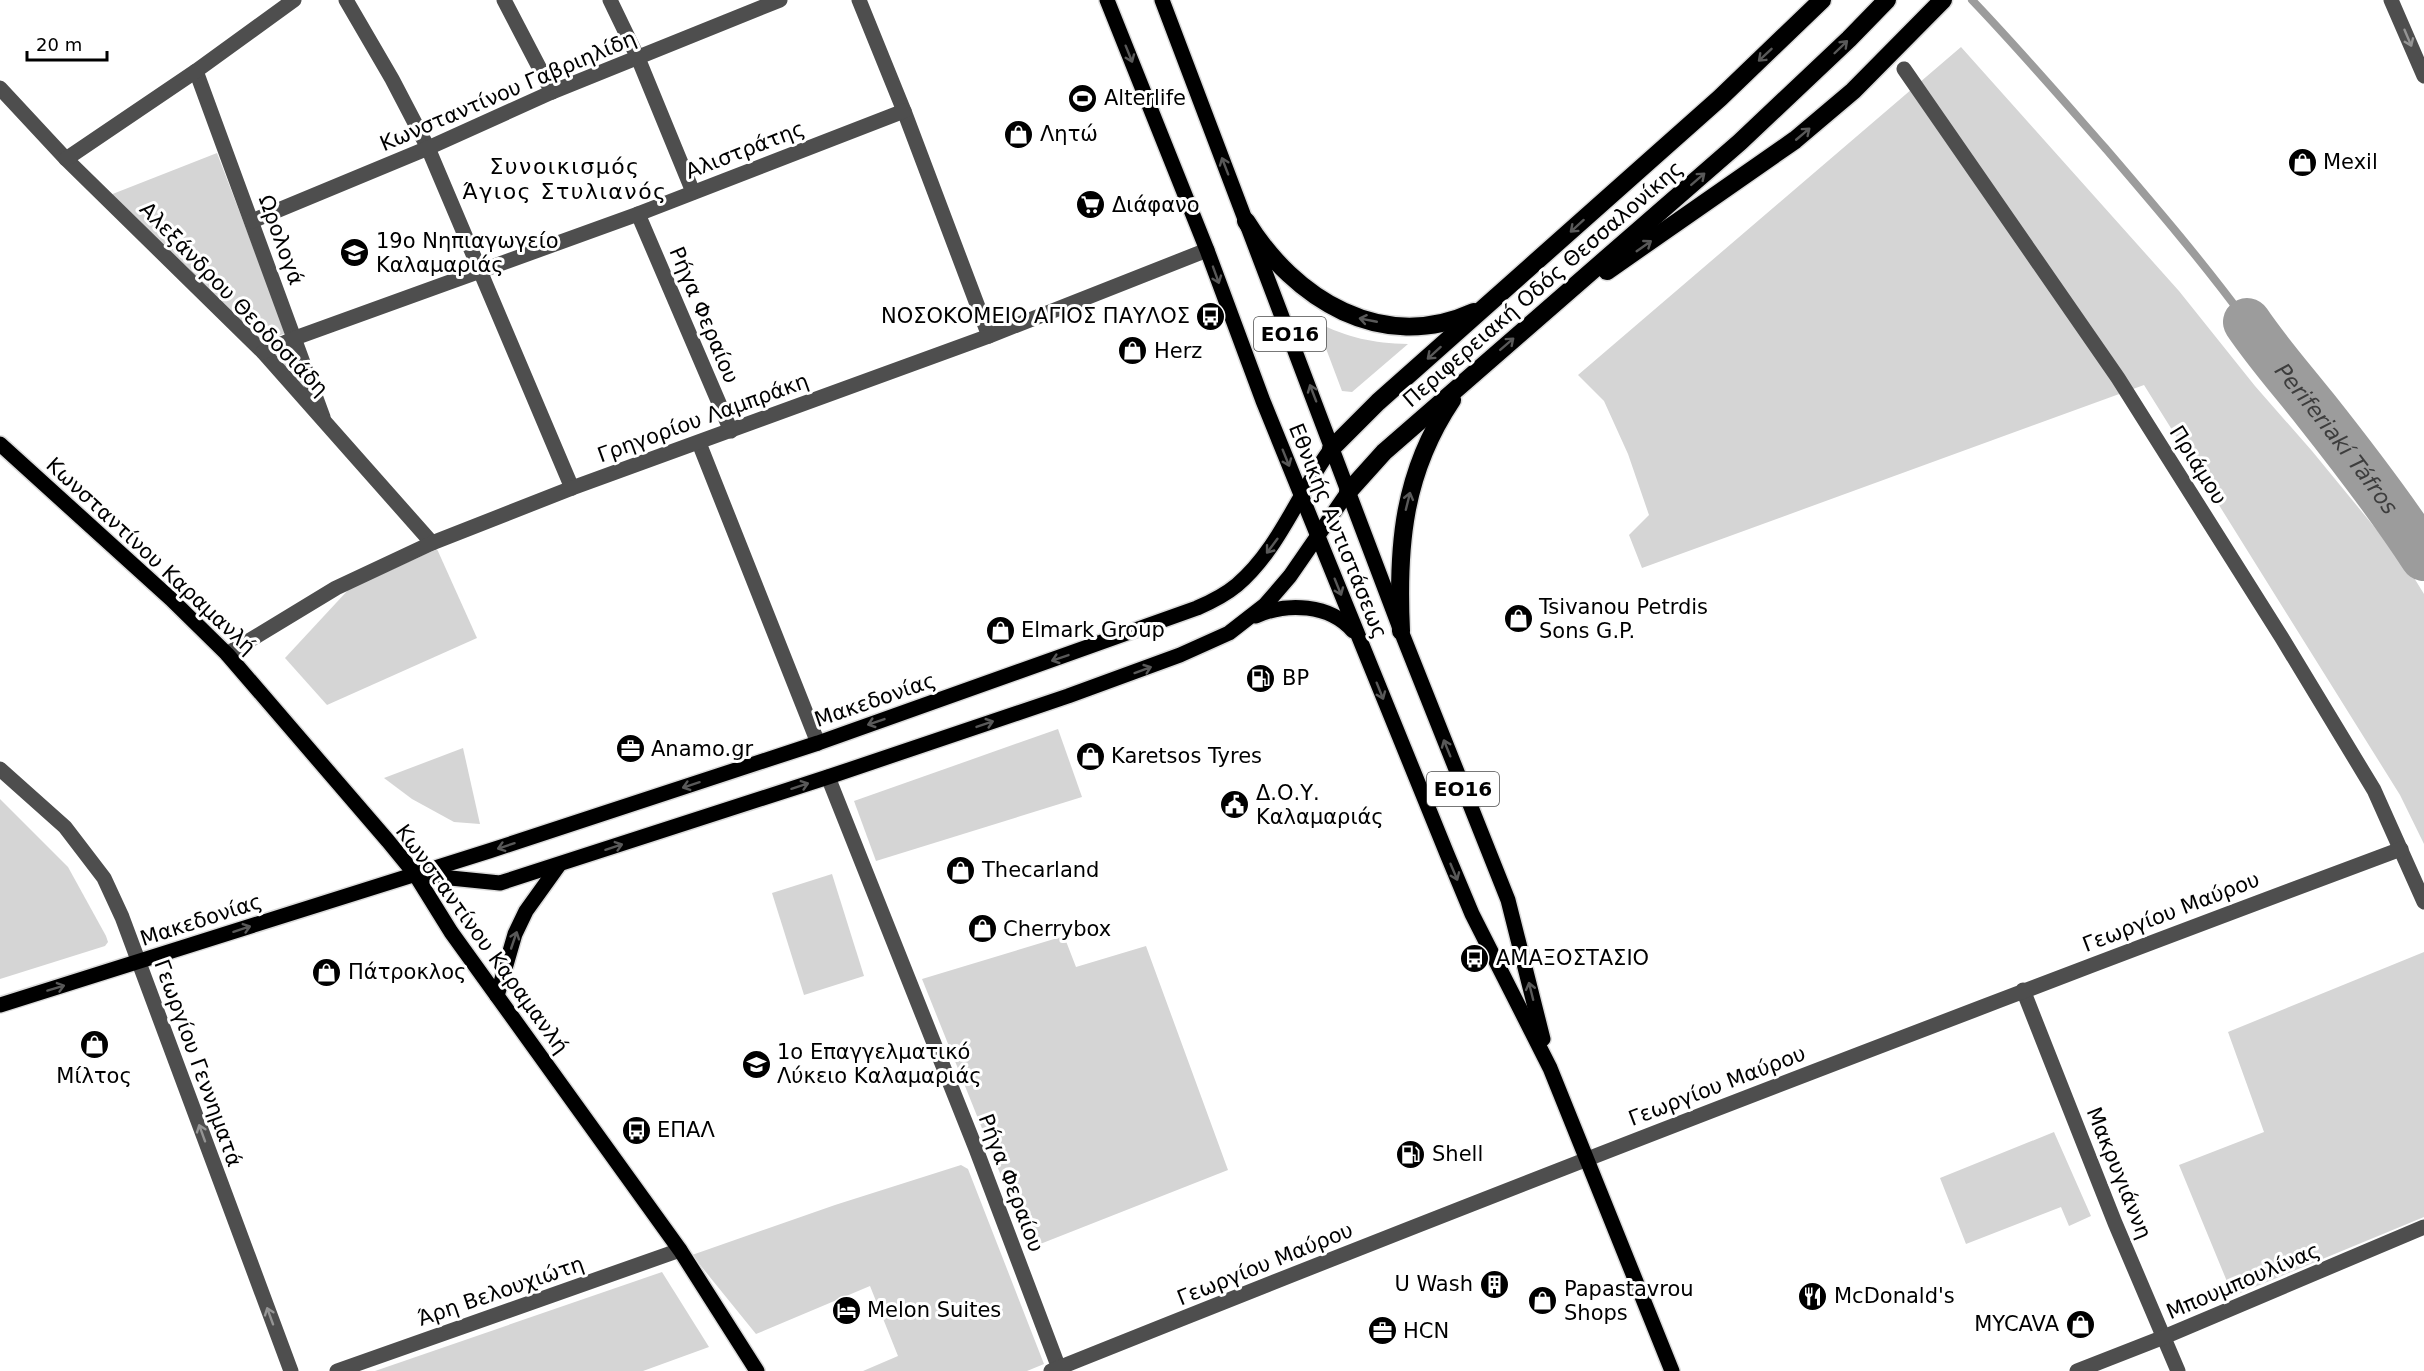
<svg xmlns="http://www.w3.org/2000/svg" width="2424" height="1371" viewBox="0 0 2424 1371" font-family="'DejaVu Sans',sans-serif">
<rect width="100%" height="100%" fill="#fff"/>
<g fill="#d5d5d5">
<path d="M1961,47L2179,291L2255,386L2312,451L2408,568L2424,594V844L2400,795L2144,385L1642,568L1629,535L1649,515L1628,454L1604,401L1578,375Z"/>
<path d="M217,153L286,333L262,342L110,195Z"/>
<path d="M1316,322C1349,338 1372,343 1408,344L1352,392L1342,391Z"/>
<path d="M293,347L310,398L275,355Z"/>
<path d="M437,549L477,638L327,705L285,658L349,589Z"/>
<path d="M1058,729L1082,797L876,861L854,801Z"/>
<path d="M463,748L480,824L454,822L412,799L384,778Z"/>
<path d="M0,799L68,867L106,936L108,942L105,946L0,979Z"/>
<path d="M832,874L864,976L804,995L772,893Z"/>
<path d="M1064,936L1076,967L1146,946L1228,1170L1030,1248L922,979Z"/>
<path d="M2424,952V1217L2233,1296L2179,1165L2264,1132L2228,1032Z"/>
<path d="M2054,1132L2091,1216L2069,1226L2061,1207L1966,1244L1940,1178Z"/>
<path d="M961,1165L968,1169L1044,1364L1027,1371H863L898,1356L870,1286L756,1334L692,1255L835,1205Z"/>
<path d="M662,1272L709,1347L643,1371H375Z"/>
</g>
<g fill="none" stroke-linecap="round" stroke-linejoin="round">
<path stroke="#9c9c9c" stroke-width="8" d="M1972,0C2018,48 2062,99 2106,149C2154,205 2203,262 2247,322"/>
<path stroke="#9c9c9c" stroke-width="48" id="s1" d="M2247,322C2268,353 2292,380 2315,409C2353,457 2391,506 2424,557"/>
<defs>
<g id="major">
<path d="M1107,0L1207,250L1263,401L1447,854L1472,914L1550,1068L1672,1371"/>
<path d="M1162,0L1401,631L1508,900L1543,1039"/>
<path d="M0,444L171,599L227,654L388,841L415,874L451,932L680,1250L757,1371"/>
<path d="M1256,616C1287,602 1330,604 1353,631"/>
<path d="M421,875L500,883L828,777L1068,696L1180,655L1229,633L1265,605L1290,576L1348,492"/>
<path d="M497,996L515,934L526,911L559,865"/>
<path d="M0,1005L489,851L818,743L1197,608C1211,602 1225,595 1237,585C1280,548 1298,493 1331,449"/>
</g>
<g id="highway">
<path d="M1246,221C1294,299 1382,354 1474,312"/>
<path d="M1607,271L1795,140L1853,91L1943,0"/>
<path d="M1331,449L1378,402L1720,98L1822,0"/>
<path d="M1348,492L1384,452L1740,142L1849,39L1887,0"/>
<path d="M1401,631C1397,546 1403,473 1452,400"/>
</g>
</defs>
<use href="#major" stroke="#dbdbdb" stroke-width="18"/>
<use href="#highway" stroke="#dbdbdb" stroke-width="21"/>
<g stroke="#4e4e4e" stroke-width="15">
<path d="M346,0L392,79L428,148L572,488"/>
<path d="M504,0L552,92"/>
<path d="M610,0L638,58L693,192"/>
<path d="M859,0L904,111L989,336"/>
<path d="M2391,0L2424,76"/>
<path d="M1904,69L2118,378L2282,638L2374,790L2424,902"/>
<path d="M196,71L323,417"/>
<path d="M0,88L66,159L263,352L432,543"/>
<path d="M66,159L196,71L294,0"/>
<path d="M638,214L731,431"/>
<path d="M252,221L428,148L552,92L780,0"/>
<path d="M263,352L295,338L638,214L904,111"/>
<path d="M699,443L818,743"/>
<path d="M227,654L336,588L432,543L572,488L989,336L1207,250"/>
<path d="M0,769L65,827L104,878L122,917L291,1371"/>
<path d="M828,777L976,1149L1060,1371"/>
<path d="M2023,990L2115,1223L2178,1371"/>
<path d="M337,1371L680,1250"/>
<path d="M1051,1371C1499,1191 1949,1018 2401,849"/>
<path d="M2077,1371L2164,1337L2424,1227"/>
</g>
<use href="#major" stroke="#000" stroke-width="15"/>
<use href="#highway" stroke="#000" stroke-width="18"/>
</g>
<defs><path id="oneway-shaft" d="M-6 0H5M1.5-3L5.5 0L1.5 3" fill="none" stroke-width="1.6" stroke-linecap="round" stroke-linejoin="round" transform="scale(1.5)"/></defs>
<g stroke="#959595">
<use href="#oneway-shaft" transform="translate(2408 38) rotate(67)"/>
<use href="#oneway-shaft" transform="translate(202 1133) rotate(-110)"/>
<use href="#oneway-shaft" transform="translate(270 1316) rotate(-110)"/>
</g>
<g stroke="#595959">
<use href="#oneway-shaft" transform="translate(1841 47) rotate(-44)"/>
<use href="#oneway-shaft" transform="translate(1129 54) rotate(68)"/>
<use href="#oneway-shaft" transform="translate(1765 55) rotate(137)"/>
<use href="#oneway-shaft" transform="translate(1803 134) rotate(-40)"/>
<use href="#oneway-shaft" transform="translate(1225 166) rotate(-111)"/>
<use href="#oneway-shaft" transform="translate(1698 179) rotate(-41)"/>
<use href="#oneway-shaft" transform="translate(1577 226) rotate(138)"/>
<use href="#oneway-shaft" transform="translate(1644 246) rotate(-35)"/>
<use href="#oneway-shaft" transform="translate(1216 275) rotate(70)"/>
<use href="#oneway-shaft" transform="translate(1368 320) rotate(-169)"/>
<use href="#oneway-shaft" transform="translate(1507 344) rotate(-41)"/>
<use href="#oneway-shaft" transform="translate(1434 353) rotate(138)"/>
<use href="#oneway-shaft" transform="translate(1313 393) rotate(-111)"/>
<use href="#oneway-shaft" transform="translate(1286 458) rotate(68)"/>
<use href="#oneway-shaft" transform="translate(1408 501) rotate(-76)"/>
<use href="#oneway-shaft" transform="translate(1272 546) rotate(127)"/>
<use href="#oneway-shaft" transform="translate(1338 587) rotate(68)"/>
<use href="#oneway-shaft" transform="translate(1060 658) rotate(161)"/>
<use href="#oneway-shaft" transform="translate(1143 670) rotate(-20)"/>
<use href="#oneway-shaft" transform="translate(1380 691) rotate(68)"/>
<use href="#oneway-shaft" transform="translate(876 722) rotate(161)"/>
<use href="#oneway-shaft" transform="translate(985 724) rotate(-19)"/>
<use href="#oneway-shaft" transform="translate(1447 748) rotate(-112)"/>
<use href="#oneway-shaft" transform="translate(691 785) rotate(162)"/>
<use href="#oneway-shaft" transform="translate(800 786) rotate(-18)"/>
<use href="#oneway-shaft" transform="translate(506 846) rotate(162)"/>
<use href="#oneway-shaft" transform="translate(614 847) rotate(-18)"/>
<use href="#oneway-shaft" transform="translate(1454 872) rotate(67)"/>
<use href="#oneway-shaft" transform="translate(242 929) rotate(-18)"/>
<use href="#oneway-shaft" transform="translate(514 940) rotate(-71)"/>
<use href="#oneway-shaft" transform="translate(56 988) rotate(-17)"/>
<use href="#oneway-shaft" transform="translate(1531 991) rotate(-104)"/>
</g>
<defs>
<symbol id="stadium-disc" viewBox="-11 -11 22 22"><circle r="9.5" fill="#000" stroke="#fff"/><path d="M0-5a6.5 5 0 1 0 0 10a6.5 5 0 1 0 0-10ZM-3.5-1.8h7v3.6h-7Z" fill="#fff"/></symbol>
<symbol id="shop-disc" viewBox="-11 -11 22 22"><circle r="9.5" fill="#000" stroke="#fff"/><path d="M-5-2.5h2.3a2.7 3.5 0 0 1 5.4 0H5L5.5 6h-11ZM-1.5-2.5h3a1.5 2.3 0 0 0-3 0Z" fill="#fff"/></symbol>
<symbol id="supermarket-disc" viewBox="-11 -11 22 22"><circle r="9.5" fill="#000" stroke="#fff"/><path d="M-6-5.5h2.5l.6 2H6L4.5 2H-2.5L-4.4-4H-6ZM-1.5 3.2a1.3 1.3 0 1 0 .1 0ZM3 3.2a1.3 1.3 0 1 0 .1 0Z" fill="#fff"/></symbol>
<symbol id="school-disc" viewBox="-11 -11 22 22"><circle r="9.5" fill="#000" stroke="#fff"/><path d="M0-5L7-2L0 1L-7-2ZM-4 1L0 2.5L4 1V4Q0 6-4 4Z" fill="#fff"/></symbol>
<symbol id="bus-disc" viewBox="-11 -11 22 22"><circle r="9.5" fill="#000" stroke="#fff"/><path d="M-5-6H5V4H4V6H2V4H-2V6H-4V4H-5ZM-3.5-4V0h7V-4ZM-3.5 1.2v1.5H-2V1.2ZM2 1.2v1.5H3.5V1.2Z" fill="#fff"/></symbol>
<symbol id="fuel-disc" viewBox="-11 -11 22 22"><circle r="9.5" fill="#000" stroke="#fff"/><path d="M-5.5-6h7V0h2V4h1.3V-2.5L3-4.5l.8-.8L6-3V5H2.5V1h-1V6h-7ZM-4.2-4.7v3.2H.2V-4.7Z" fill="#fff"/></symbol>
<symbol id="office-disc" viewBox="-11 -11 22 22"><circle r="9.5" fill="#000" stroke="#fff"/><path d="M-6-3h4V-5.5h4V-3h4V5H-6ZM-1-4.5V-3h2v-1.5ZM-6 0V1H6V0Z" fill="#fff"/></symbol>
<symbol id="civic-disc" viewBox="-11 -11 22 22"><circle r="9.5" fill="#000" stroke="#fff"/><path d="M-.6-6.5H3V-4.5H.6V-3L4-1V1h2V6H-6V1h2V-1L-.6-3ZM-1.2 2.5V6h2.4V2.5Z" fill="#fff"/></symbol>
<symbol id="building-disc" viewBox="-11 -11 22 22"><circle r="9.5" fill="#000" stroke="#fff"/><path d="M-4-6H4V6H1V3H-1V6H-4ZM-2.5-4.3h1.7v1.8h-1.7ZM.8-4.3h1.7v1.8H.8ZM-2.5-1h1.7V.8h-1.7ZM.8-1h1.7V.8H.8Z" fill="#fff"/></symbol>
<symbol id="restaurant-disc" viewBox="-11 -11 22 22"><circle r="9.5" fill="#000" stroke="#fff"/><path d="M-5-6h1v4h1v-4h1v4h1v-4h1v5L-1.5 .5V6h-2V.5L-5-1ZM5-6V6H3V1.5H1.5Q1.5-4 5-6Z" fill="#fff"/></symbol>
<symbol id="hotel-disc" viewBox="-11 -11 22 22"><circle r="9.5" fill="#000" stroke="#fff"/><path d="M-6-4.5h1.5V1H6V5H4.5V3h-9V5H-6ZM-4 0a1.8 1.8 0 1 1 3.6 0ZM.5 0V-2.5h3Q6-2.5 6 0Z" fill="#fff"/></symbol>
</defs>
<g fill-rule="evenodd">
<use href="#stadium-disc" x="1066" y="82" width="33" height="33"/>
<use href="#shop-disc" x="1002" y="118" width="33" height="33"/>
<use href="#shop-disc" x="2286" y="146" width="33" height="33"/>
<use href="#supermarket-disc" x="1074" y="188" width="33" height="33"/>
<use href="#school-disc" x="338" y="236" width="33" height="33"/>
<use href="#bus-disc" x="1194" y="300" width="33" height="33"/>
<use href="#shop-disc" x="1116" y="334" width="33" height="33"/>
<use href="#shop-disc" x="1502" y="602" width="33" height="33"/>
<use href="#shop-disc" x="984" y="614" width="33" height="33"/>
<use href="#fuel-disc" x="1244" y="662" width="33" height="33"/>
<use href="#office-disc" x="614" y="732" width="33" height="33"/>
<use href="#shop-disc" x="1074" y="740" width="33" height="33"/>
<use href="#civic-disc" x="1218" y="788" width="33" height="33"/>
<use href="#shop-disc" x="944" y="854" width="33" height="33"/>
<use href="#shop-disc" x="966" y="912" width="33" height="33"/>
<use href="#bus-disc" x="1458" y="942" width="33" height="33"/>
<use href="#shop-disc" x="310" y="956" width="33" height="33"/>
<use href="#shop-disc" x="78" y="1028" width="33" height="33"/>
<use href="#school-disc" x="740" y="1048" width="33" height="33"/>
<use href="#bus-disc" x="620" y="1114" width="33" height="33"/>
<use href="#fuel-disc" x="1394" y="1138" width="33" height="33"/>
<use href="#building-disc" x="1478" y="1268" width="33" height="33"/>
<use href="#restaurant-disc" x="1796" y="1280" width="33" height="33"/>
<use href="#shop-disc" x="1526" y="1284" width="33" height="33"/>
<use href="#hotel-disc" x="830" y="1294" width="33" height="33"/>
<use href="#shop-disc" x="2064" y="1308" width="33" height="33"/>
<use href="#office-disc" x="1366" y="1314" width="33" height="33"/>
</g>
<g text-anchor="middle" stroke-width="6" stroke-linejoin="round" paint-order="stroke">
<g fill="#fff" stroke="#4c4c4c" stroke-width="1.5">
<rect x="1254" y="317" width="72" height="34" rx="4.5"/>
<rect x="1427" y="772" width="72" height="34" rx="4.5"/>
</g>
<g font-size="20" font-weight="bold" fill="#000">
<text x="1290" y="341">ΕΟ16</text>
<text x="1463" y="796">ΕΟ16</text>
</g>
<g font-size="21" fill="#000" stroke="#fff">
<text transform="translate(508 91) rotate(-23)" y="7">Κωνσταντίνου Γαβριηλίδη</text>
<text transform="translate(745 150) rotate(-21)" y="7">Αλιστράτης</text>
<text transform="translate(281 240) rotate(70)" y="7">Ωρολογά</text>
<text transform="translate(1543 284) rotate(-41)" y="7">Περιφερειακή Οδός Θεσσαλονίκης</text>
<text transform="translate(234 299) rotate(46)" y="7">Αλεξάνδρου Θεοδοσιάδη</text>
<text transform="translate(704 315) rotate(67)" y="7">Ρήγα Φεραίου</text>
<text transform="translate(703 418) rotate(-20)" y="7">Γρηγορίου Λαμπράκη</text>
<text transform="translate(2198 465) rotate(58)" y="7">Πριάμου</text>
<text transform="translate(1338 531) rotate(68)" y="7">Εθνικής Αντιστάσεως</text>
<text transform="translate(151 556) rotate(43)" y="7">Κωνσταντίνου Καραμανλή</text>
<text transform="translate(875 700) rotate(-19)" y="7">Μακεδονίας</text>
<text transform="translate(2171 912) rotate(-21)" y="7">Γεωργίου Μαύρου</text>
<text transform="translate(201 920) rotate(-18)" y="7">Μακεδονίας</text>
<text transform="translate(482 939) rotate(54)" y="7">Κωνσταντίνου Καραμανλή</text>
<text transform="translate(198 1063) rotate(70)" y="7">Γεωργίου Γεννηματά</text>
<text transform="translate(1717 1086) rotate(-21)" y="7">Γεωργίου Μαύρου</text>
<text transform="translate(2119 1173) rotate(68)" y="7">Μακρυγιάννη</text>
<text transform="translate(1011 1183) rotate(69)" y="7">Ρήγα Φεραίου</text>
<text transform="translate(1265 1264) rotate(-22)" y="7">Γεωργίου Μαύρου</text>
<text transform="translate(2243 1281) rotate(-23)" y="7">Μπουμπουλίνας</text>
<text transform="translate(501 1291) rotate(-19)" y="7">Άρη Βελουχιώτη</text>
</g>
<g font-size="21" fill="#000" stroke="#fff" text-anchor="start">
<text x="1104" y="105">Alterlife</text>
<text x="1040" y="141">Λητώ</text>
<text x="2323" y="169">Mexil</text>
<text x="1112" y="212">Διάφανο</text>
<text x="376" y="248">19ο Νηπιαγωγείο<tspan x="376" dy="24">Καλαμαριάς</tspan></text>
<text x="1190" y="323" text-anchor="end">ΝΟΣΟΚΟΜΕΙΟ ΑΓΙΟΣ ΠΑΥΛΟΣ</text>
<text x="1154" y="358">Herz</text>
<text x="1539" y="614">Tsivanou Petrdis<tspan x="1539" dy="24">Sons G.P.</tspan></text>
<text x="1021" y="637">Elmark Group</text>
<text x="1282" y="685">BP</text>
<text x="651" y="756">Anamo.gr</text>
<text x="1111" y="763">Karetsos Tyres</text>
<text x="1256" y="800">Δ.Ο.Υ.<tspan x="1256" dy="24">Καλαμαριάς</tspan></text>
<text x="982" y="877">Thecarland</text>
<text x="1003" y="936">Cherrybox</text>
<text x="1496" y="965">ΑΜΑΞΟΣΤΑΣΙΟ</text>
<text x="348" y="979">Πάτροκλος</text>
<text x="777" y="1059">1ο Επαγγελματικό<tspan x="777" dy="24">Λύκειο Καλαμαριάς</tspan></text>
<text x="94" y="1083" text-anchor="middle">Μίλτος</text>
<text x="657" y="1137">ΕΠΑΛ</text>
<text x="1432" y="1161">Shell</text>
<text x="1473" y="1291" text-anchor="end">U Wash</text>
<text x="1564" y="1296">Papastavrou<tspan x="1564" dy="24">Shops</tspan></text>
<text x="1834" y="1303">McDonald's</text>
<text x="867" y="1317">Melon Suites</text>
<text x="2059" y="1331" text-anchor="end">MYCAVA</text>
<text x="1403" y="1338">HCN</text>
</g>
<g font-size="22" letter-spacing="1.5" fill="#000" stroke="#fff">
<text x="565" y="174">Συνοικισμός<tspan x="565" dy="25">Άγιος Στυλιανός</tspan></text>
</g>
<g font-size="22" font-style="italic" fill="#3d3d3d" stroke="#fff">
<text dy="8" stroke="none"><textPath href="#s1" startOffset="147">Periferiakí Táfros</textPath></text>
</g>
</g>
<path d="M27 51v9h80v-9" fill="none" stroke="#000000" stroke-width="3"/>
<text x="36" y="51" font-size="18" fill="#000000" stroke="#ffffff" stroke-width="4.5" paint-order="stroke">20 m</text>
</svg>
